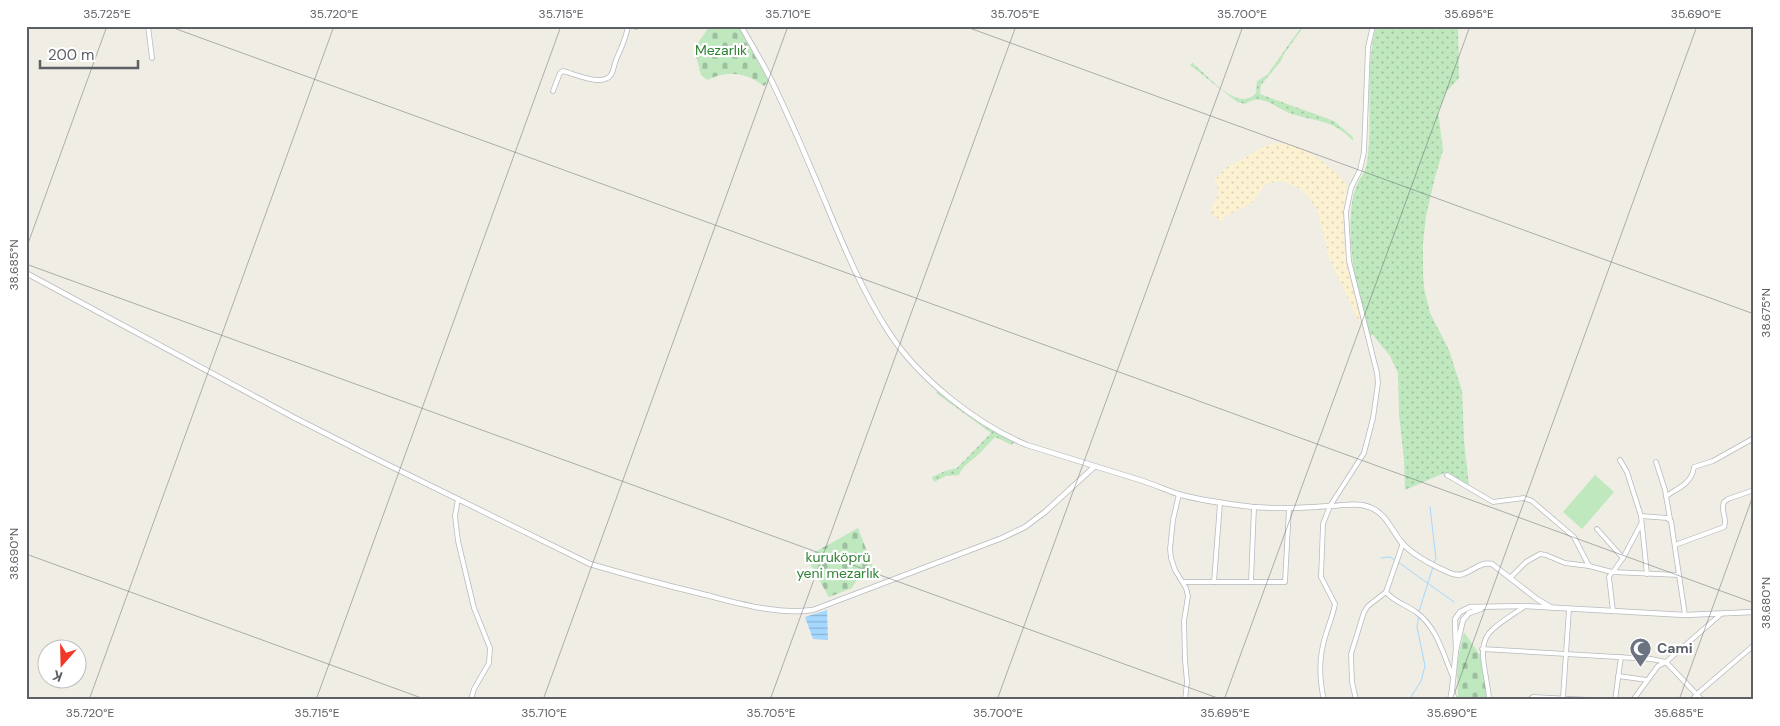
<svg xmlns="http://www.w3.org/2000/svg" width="1780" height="726" viewBox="0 0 1780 726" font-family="'DM Sans',sans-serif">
<defs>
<pattern id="grass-dots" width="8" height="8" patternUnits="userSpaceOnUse" patternTransform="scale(1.25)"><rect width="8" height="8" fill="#bfe8bf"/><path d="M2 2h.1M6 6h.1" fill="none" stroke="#9ebf9f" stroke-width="1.8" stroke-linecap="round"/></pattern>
<pattern id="sand-dots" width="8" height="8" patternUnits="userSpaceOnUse" patternTransform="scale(1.25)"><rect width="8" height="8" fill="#fcf2d2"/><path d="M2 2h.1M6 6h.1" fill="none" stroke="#dad2b7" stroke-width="1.8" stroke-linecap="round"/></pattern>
<pattern id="cemetery-stones" width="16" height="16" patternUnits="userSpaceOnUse" patternTransform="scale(1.25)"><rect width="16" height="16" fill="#bfe8bf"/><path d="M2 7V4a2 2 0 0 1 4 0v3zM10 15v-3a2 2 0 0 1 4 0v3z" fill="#9ebf9f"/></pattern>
<pattern id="water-rules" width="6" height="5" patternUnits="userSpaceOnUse" patternTransform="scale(1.25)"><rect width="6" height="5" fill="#a4d8ff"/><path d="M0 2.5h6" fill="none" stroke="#89b3d2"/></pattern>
</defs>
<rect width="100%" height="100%" fill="#efede4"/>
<g fill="url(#grass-dots)">
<path d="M1302,26H1304L1284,54L1281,61L1261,85L1260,94L1334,121L1353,137V141C1333,118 1314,122 1289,113C1280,109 1270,101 1260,100C1254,99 1250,101 1245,104L1237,102L1190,65L1192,63C1207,74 1238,114 1256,93L1257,81L1267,75Z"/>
<path d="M1376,26H1458L1459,78L1447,91L1438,112L1443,150L1435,177L1426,216L1423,243V271L1424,288L1430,313L1449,350L1462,391L1464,440L1469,486L1447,472L1405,490L1404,459L1399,414L1398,373L1390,356L1373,335L1369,336C1357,296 1345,239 1353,197C1355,187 1360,179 1365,170C1368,162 1368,152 1369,143C1371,105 1366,64 1376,26Z"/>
<path d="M938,391L982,423L1014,443L1012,445L995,437C989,443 984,449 978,455C971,461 962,466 959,475L946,476L934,482L932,477L945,471L957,468L991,433L936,393Z"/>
</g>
<path fill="url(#sand-dots)" d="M1275,143C1302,143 1332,165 1347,186C1346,198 1343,209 1343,220C1343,253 1351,289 1362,319L1359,322L1330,260L1317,210L1307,195L1300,189L1283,181L1269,183L1264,186L1252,203L1224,217L1222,222L1212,214C1209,200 1226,198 1214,181L1224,169L1265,146Z"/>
<g fill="url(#cemetery-stones)">
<path d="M710,26H738L769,81L764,86C745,72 728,70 707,80L701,75L694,48Z"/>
<path d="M858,528L875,572L856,581L852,588L829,597L806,557Z"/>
<path d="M1464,632L1480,655L1485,672L1487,700H1458L1457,663Z"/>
</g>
<path fill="#bfe8bf" d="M1595,475L1614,492L1582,529L1563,512Z"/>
<path fill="url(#water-rules)" d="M827,610L828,640L813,639L805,617Z"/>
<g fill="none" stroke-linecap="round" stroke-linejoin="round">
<g stroke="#a4d8ff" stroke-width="1">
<path d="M1430,507L1436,559L1434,563"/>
<path d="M1381,558L1390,557L1395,560"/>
<path d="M1398,562L1454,602"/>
<path d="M1409,700L1421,681L1425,666L1417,627L1420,608L1433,567"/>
</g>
<defs>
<g id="minor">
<path d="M148,26L152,58"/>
<path d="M636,27V26"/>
<path d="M553,91L560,73L563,71C575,74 602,87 611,75C614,70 614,65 616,60C621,48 626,39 628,26"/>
<path d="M1620,460L1627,472L1641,516L1667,518L1671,521L1685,615"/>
<path d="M1656,462L1665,490L1670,519"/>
<path d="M1447,475L1493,502L1524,498L1532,501L1574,537L1589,566L1612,572"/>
<path d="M1179,494L1173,520L1170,549L1171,558L1175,570L1186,588L1188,596L1184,621L1185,660L1187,682L1185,700"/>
<path d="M1666,496C1679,488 1692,483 1694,467L1713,461L1754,438"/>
<path d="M458,499L455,516L458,541L474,608L490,648L489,663L474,689L471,700"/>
<path d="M1641,516L1647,574"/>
<path d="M1597,529L1623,558"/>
<path d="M1403,543L1386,592C1394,602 1405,604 1416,612C1437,627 1443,654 1453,677"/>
<path d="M1675,545L1724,527C1728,519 1720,511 1724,502L1728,499L1754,490"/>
<path d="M1613,572L1623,558L1641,524"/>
<path d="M1511,577L1526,562L1540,554L1546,555L1565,563L1589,566"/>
<path d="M1183,582H1285L1289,508"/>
<path d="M1214,582L1220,503"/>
<path d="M1251,582L1254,507"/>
<path d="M1613,611L1609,577L1612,572L1679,575"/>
<path d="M1482,649L1651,659L1666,662L1702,700"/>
<path d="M1618,676L1647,680"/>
<path d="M1452,690L1455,700"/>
<path d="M1563,697L1569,609"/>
<path d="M1324,700C1319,679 1319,655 1326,634C1329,624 1333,615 1335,604L1321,577L1323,524L1330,506L1364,453L1373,418L1378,383L1377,373L1349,261L1346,212L1351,188L1360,170L1364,152L1368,47L1373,26"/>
<path d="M1356,700L1352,682L1351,654L1364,612L1368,606L1386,592"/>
<path d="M1489,700C1489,678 1473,645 1493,629C1503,620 1514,614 1525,606"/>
<path d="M1529,700L1533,697L1591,700"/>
<path d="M1615,700L1621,657"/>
<path d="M1633,700L1658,666L1666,662L1721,614"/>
<path d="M1692,700L1697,694L1754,645"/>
</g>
<g id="tertiary">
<path d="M741,26C753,47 766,68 776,90C788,115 799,140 810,166C834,221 855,280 888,331C918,378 976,424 1027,445C1065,457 1104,469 1143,481C1155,485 1166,490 1178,494C1202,501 1228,504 1253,507C1278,509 1304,508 1328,506C1340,506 1351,503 1362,505C1386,510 1389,527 1402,543C1414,556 1434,566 1450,573C1467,581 1476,560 1492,564L1537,599L1552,608"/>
<path d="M26,273L293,417L368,455L590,564C627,575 665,585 702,594C738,603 775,615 813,610L1002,538L1025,527L1045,512L1094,467"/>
<path d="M1456,650L1455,619L1460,612L1470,607L1525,606L1685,615L1754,612"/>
<path d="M1450,700L1452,690L1456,650L1463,620L1469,613L1481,609"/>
</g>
</defs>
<use href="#minor" stroke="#b7babf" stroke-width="5.5"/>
<use href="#tertiary" stroke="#b7babf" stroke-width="6"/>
<use href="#minor" stroke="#fff" stroke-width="4"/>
<use href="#tertiary" stroke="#fff" stroke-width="4.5"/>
</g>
<path fill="none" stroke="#5c6065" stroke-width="1" stroke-opacity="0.45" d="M168,26L1754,603M964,26L1754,314M26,249L107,26M26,264L1223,700M26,554L427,700M89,700L334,26M316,700L561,26M543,700L788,26M770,700L1016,26M997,700L1243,26M1224,700L1470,26M1452,700L1697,26M1679,700L1754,493"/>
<defs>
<symbol id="mosque-pin" viewBox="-11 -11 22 30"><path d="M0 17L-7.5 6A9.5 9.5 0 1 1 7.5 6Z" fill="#6b7280" stroke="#fff"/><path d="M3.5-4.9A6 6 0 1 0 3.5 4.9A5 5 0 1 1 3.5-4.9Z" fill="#fff"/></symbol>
</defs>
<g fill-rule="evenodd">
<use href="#mosque-pin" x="1628" y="636" width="25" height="34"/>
</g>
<g text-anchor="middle" stroke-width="4.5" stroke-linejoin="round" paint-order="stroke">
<g font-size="14" fill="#308233" stroke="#fff">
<text x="721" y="55">Mezarlık</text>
<text x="838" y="562">kuruköprü<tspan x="838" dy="16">yeni mezarlık</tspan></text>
</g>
<g font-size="14" font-weight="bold" fill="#5b616d" stroke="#fff" text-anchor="start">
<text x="1657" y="653">Cami</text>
</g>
</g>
<rect width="1780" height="726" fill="none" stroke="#ffffff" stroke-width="55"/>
<g transform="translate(62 664) rotate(200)"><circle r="24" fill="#ffffff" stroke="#bebfc1"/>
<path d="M0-4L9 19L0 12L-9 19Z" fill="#f13828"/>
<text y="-8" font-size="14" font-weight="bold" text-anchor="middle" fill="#5c6065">K</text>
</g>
<path d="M40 60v8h98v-8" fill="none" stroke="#5c6065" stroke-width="2.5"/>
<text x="48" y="60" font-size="15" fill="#5c6065" stroke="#ffffff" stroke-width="4" paint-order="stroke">200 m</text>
<rect x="28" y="28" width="1724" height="670" fill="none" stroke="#5c6065" stroke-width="2"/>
<g font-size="12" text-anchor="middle" fill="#5c6065">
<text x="107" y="18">35.725°E</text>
<text x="334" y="18">35.720°E</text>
<text x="561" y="18">35.715°E</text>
<text x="788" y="18">35.710°E</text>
<text x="1015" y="18">35.705°E</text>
<text x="1242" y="18">35.700°E</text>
<text x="1469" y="18">35.695°E</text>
<text x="1696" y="18">35.690°E</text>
<text transform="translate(14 265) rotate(-90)" y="4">38.685°N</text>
<text transform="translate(1766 313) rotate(-90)" y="4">38.675°N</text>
<text transform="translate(14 554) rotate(-90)" y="4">38.690°N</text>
<text transform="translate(1766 603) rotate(-90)" y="4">38.680°N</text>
<text x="90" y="717">35.720°E</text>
<text x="317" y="717">35.715°E</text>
<text x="544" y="717">35.710°E</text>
<text x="771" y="717">35.705°E</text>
<text x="998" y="717">35.700°E</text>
<text x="1225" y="717">35.695°E</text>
<text x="1452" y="717">35.690°E</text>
<text x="1679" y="717">35.685°E</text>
</g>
</svg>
